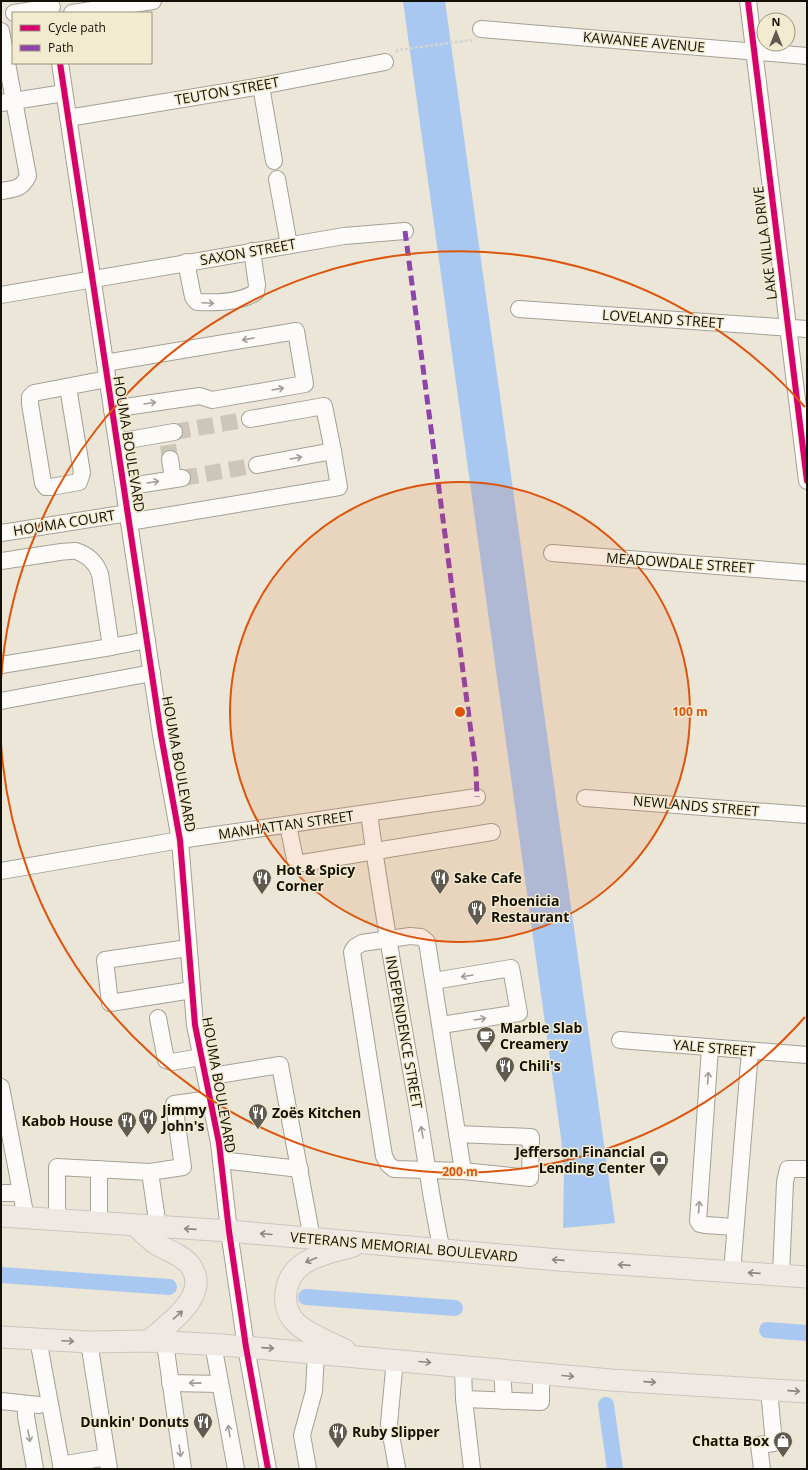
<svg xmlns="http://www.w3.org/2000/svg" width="808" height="1470" viewBox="0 0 808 1470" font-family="'Open Sans',sans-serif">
<rect width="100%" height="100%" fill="#ebe6d7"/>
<path fill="#a9c8f1" d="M403,1H445L615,1223L563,1228L564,1170L561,1138Z"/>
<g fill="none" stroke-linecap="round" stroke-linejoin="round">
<g stroke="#a9c8f1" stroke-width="16">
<path d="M1,1275L169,1287"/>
<path d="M306,1297L455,1308"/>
<path d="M767,1330L807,1333"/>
<path d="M606,1405L615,1469"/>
</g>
<g stroke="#cbc6b8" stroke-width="16" stroke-dasharray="16 8" stroke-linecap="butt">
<path d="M174,432L250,419"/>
<path d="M168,445L170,459"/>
<path d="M182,478L257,465"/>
</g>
<defs>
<g id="minor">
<path d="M748,1L807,481"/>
<path d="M14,13L52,7"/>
<path d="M72,13L153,1"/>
<path d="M481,29L807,56"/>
<path d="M1,31L28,176C22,189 14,189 1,191"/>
<path d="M60,63L161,735L180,840L195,1025L219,1143L229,1231L246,1347L268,1469"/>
<path d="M261,86L274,161"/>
<path d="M1,103L64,93"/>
<path d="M68,118L261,86L385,62"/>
<path d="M277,179L289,245"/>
<path d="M186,262L193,297L197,302C215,303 240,303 256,292L257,285L252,251"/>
<path d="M1,295L344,236L405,231"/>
<path d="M519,309L807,329"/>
<path d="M105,363L296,331L305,384L212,400L200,396L112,409"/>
<path d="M68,387L82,473L79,482L51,487H46L43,483L30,404V397L34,393L107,379"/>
<path d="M250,419L324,406L333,451L257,465"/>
<path d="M117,442L174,432"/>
<path d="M170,459L173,479"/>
<path d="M124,487L182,478"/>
<path d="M129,522L339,487L333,451"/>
<path d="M1,533L128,513"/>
<path d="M552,553L807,573"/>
<path d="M1,561C14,560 68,549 76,551C88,555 96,562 100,574L111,647L147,640"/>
<path d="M1,665L111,647"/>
<path d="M1,701L152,673"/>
<path d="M585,798L807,815"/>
<path d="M369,813C381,905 398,996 414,1087C424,1142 430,1197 442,1251"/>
<path d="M288,825L296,864L492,832"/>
<path d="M1,871L180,840L477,797"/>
<path d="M410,936L421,937L427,942L463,1171L394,1169L388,1164L384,1156L352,952L355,947L362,943Z"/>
<path d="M188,948L105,960L110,1003L192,990"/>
<path d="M434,981L511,968L519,1013L441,1025"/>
<path d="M158,1018L166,1060L172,1062L201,1057"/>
<path d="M620,1040L807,1055"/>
<path d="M710,1048L698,1221L700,1224L705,1225L735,1227"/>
<path d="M206,1077L280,1065L312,1239"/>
<path d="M1,1087L26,1218"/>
<path d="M457,1134L531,1137L530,1178L463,1171"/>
<path d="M221,1160L300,1169"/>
<path d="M3,1193H21"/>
<path d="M57,1220V1167L150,1172"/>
<path d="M99,1223V1169"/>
<path d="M158,1227L150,1172L183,1167L174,1104L210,1099"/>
<path d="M732,1272L750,1051"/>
<path d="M781,1275L785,1182L788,1169H807"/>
<path d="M38,1339L62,1469"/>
<path d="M89,1342L109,1469"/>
<path d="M165,1343L183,1469"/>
<path d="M213,1344L236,1469"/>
<path d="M395,1359L389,1424L397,1468"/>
<path d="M463,1366L464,1399L472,1469"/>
<path d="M502,1369L504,1401"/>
<path d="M170,1383L220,1384"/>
<path d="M464,1399L541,1402V1373"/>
<path d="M1,1401L39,1405"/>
<path d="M31,1405L26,1409V1416L35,1469"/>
<path d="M61,1465L107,1457"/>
<path d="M308,1469L302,1435L314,1391L316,1352"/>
<path d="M762,1469L759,1445L774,1443L769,1390"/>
</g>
<g id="major">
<path d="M1,1216L229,1231L559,1260L807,1277"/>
<path d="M135,1226C142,1231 149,1239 156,1244C167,1250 182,1255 190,1265C212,1295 168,1324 149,1341"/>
<path d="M1,1337L89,1342L149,1341L223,1345L611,1380L807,1392"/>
<path d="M345,1350C329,1342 309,1335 296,1323C279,1306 284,1277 303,1264C317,1254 337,1251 353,1246"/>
</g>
</defs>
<use href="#minor" stroke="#a4a094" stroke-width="18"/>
<use href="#major" stroke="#c9c6bf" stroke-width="23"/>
<path stroke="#d6d4cf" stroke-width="2.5" stroke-dasharray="3 2" stroke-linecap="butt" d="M396,52L398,50L472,40"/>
<use href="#minor" stroke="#fcfbf9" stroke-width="16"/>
<use href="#major" stroke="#efe8e3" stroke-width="21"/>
<path stroke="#8e44ad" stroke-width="5" stroke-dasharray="10 5" stroke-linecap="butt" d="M405,231L476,770L477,797"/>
<defs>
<g id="cycleway">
<path d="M748,1L807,481"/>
<path d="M60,63L161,735L180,840L195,1025L219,1143L229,1231L246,1347L268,1469"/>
</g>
</defs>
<use href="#cycleway" stroke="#f3ebcf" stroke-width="8"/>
<use href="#cycleway" stroke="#d6006c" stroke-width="6"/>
</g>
<defs><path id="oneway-shaft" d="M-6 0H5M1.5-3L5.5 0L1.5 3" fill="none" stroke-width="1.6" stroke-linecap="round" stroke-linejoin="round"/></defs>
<g stroke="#9f9d98">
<use href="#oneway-shaft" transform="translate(208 303) rotate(3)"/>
<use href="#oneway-shaft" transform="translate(248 339) rotate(170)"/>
<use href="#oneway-shaft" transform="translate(278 389) rotate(-10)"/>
<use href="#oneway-shaft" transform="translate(150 403) rotate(-9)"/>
<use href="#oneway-shaft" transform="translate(296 458) rotate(-10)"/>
<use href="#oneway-shaft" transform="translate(153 482) rotate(-9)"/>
<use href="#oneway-shaft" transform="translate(467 976) rotate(171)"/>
<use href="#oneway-shaft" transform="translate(480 1019) rotate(-9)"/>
<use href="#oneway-shaft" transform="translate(708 1078) rotate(-86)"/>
<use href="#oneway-shaft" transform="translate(422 1132) rotate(-100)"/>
<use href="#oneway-shaft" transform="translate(699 1207) rotate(-86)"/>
<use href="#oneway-shaft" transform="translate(195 1383) rotate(-179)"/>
<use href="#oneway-shaft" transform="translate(229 1431) rotate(-100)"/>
<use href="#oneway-shaft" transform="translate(29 1436) rotate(80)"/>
<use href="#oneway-shaft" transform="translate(180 1451) rotate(82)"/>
</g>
<g stroke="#8c8780">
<use href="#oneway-shaft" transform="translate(190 1229) rotate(-176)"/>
<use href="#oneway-shaft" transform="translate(266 1234) rotate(-175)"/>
<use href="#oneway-shaft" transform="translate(311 1260) rotate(157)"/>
<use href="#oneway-shaft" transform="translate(558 1260) rotate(-176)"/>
<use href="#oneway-shaft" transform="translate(624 1265) rotate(-176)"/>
<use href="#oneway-shaft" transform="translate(754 1273) rotate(-176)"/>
<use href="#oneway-shaft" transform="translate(178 1315) rotate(-41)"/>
<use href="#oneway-shaft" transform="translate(68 1341) rotate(3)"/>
<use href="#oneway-shaft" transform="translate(268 1348) rotate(4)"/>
<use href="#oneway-shaft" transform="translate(425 1362) rotate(5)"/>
<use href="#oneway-shaft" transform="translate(568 1376) rotate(5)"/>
<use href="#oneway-shaft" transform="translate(650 1382) rotate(4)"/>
<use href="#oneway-shaft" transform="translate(794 1391) rotate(4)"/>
</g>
<circle cx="460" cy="712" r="230" fill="#dd550c" fill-opacity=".12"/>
<g fill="none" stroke="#dd550c" stroke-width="2">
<circle cx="460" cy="712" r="230"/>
<path d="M805 1017A460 460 0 0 1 1 744M1 680A460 460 0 0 1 805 407"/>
</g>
<defs>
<symbol id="restaurant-pin" viewBox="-11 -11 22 30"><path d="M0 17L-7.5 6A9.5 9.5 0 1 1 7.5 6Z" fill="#5f5b50" stroke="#f3ebcf"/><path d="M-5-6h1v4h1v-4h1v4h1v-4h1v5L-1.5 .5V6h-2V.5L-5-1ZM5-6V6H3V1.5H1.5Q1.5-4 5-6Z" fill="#fff"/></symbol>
<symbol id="cafe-pin" viewBox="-11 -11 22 30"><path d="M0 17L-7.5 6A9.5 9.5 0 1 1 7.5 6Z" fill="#5f5b50" stroke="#f3ebcf"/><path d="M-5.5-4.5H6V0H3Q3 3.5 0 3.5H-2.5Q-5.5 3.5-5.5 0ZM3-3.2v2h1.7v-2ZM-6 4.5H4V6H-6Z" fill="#fff"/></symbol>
<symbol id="bank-pin" viewBox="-11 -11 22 30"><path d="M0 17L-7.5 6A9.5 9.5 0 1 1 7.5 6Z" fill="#5f5b50" stroke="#f3ebcf"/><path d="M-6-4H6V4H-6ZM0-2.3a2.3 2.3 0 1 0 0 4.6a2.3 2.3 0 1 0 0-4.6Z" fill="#fff"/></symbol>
<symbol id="shop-pin" viewBox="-11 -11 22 30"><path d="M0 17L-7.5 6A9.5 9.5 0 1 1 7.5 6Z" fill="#5f5b50" stroke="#f3ebcf"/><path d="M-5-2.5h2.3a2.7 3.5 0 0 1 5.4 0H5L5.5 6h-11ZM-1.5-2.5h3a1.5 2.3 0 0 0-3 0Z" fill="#fff"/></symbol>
</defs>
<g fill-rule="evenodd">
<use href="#restaurant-pin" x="251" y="867" width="22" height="30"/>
<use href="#restaurant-pin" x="429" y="867" width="22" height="30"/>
<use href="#restaurant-pin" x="466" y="898" width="22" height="30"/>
<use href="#cafe-pin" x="475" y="1025" width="22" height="30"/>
<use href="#restaurant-pin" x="494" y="1055" width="22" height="30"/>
<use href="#restaurant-pin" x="247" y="1102" width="22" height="30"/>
<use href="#restaurant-pin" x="137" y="1107" width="22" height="30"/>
<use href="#restaurant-pin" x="116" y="1110" width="22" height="30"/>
<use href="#bank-pin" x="648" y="1149" width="22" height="30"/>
<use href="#restaurant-pin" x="192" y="1411" width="22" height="30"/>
<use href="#restaurant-pin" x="327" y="1421" width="22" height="30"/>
<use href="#shop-pin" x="772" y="1430" width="22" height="30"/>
</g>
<g text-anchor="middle" stroke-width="3" stroke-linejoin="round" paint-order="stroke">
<g font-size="14" fill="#131007" stroke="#f3ebcf">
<text transform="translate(644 42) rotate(5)" y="5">KAWANEE AVENUE</text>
<text transform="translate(227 91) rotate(-10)" y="5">TEUTON STREET</text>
<text transform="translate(765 243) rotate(-97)" y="5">LAKE VILLA DRIVE</text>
<text transform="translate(248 252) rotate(-10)" y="5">SAXON STREET</text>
<text transform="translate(663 319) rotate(4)" y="5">LOVELAND STREET</text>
<text transform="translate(129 444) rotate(81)" y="5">HOUMA BOULEVARD</text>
<text transform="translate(64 523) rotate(-9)" y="5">HOUMA COURT</text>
<text transform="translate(680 563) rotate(4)" y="5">MEADOWDALE STREET</text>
<text transform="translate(179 764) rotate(80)" y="5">HOUMA BOULEVARD</text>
<text transform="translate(696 806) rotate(5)" y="5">NEWLANDS STREET</text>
<text transform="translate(286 825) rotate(-8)" y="5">MANHATTAN STREET</text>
<text transform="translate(404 1032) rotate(80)" y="5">INDEPENDENCE STREET</text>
<text transform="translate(714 1048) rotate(5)" y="5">YALE STREET</text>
<text transform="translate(219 1085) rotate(80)" y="5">HOUMA BOULEVARD</text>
<text transform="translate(404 1247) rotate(5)" y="5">VETERANS MEMORIAL BOULEVARD</text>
</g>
<g font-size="14" font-weight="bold" fill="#131007" stroke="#f3ebcf" text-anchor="start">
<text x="276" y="875">Hot &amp; Spicy<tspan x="276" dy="16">Corner</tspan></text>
<text x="454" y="883">Sake Cafe</text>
<text x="491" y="906">Phoenicia<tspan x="491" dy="16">Restaurant</tspan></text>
<text x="500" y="1033">Marble Slab<tspan x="500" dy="16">Creamery</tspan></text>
<text x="519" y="1071">Chili's</text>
<text x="162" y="1115">Jimmy<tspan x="162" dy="16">John's</tspan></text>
<text x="272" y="1118">Zoës Kitchen</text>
<text x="113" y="1126" text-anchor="end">Kabob House</text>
<text x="645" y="1157" text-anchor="end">Jefferson Financial<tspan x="645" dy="16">Lending Center</tspan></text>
<text x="189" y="1427" text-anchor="end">Dunkin' Donuts</text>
<text x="352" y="1437">Ruby Slipper</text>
<text x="769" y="1446" text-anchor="end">Chatta Box</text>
</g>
</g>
<circle cx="460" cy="712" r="6" fill="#dd550c" stroke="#f3ebcf" stroke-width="2"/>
<g font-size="12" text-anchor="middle" font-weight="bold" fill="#dd550c" stroke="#f3ebcf" stroke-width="3" stroke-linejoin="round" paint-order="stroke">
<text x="690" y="716">100 m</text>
<text x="460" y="1176">200 m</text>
</g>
<rect width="808" height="1470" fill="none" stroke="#131007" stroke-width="4"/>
<rect x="12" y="12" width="140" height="52" fill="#f3ebcf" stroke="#99937f"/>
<rect x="20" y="25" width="20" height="6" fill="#d6006c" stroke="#99937f"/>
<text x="48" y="32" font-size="12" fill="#131007">Cycle path</text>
<rect x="20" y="45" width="20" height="6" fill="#8e44ad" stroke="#99937f"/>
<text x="48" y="52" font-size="12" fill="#131007">Path</text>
<g transform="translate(776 32)"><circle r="19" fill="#f3ebcf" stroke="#99937f"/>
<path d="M0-3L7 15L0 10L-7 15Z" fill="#5f5b50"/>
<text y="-6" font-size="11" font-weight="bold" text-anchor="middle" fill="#131007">N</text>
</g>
</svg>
